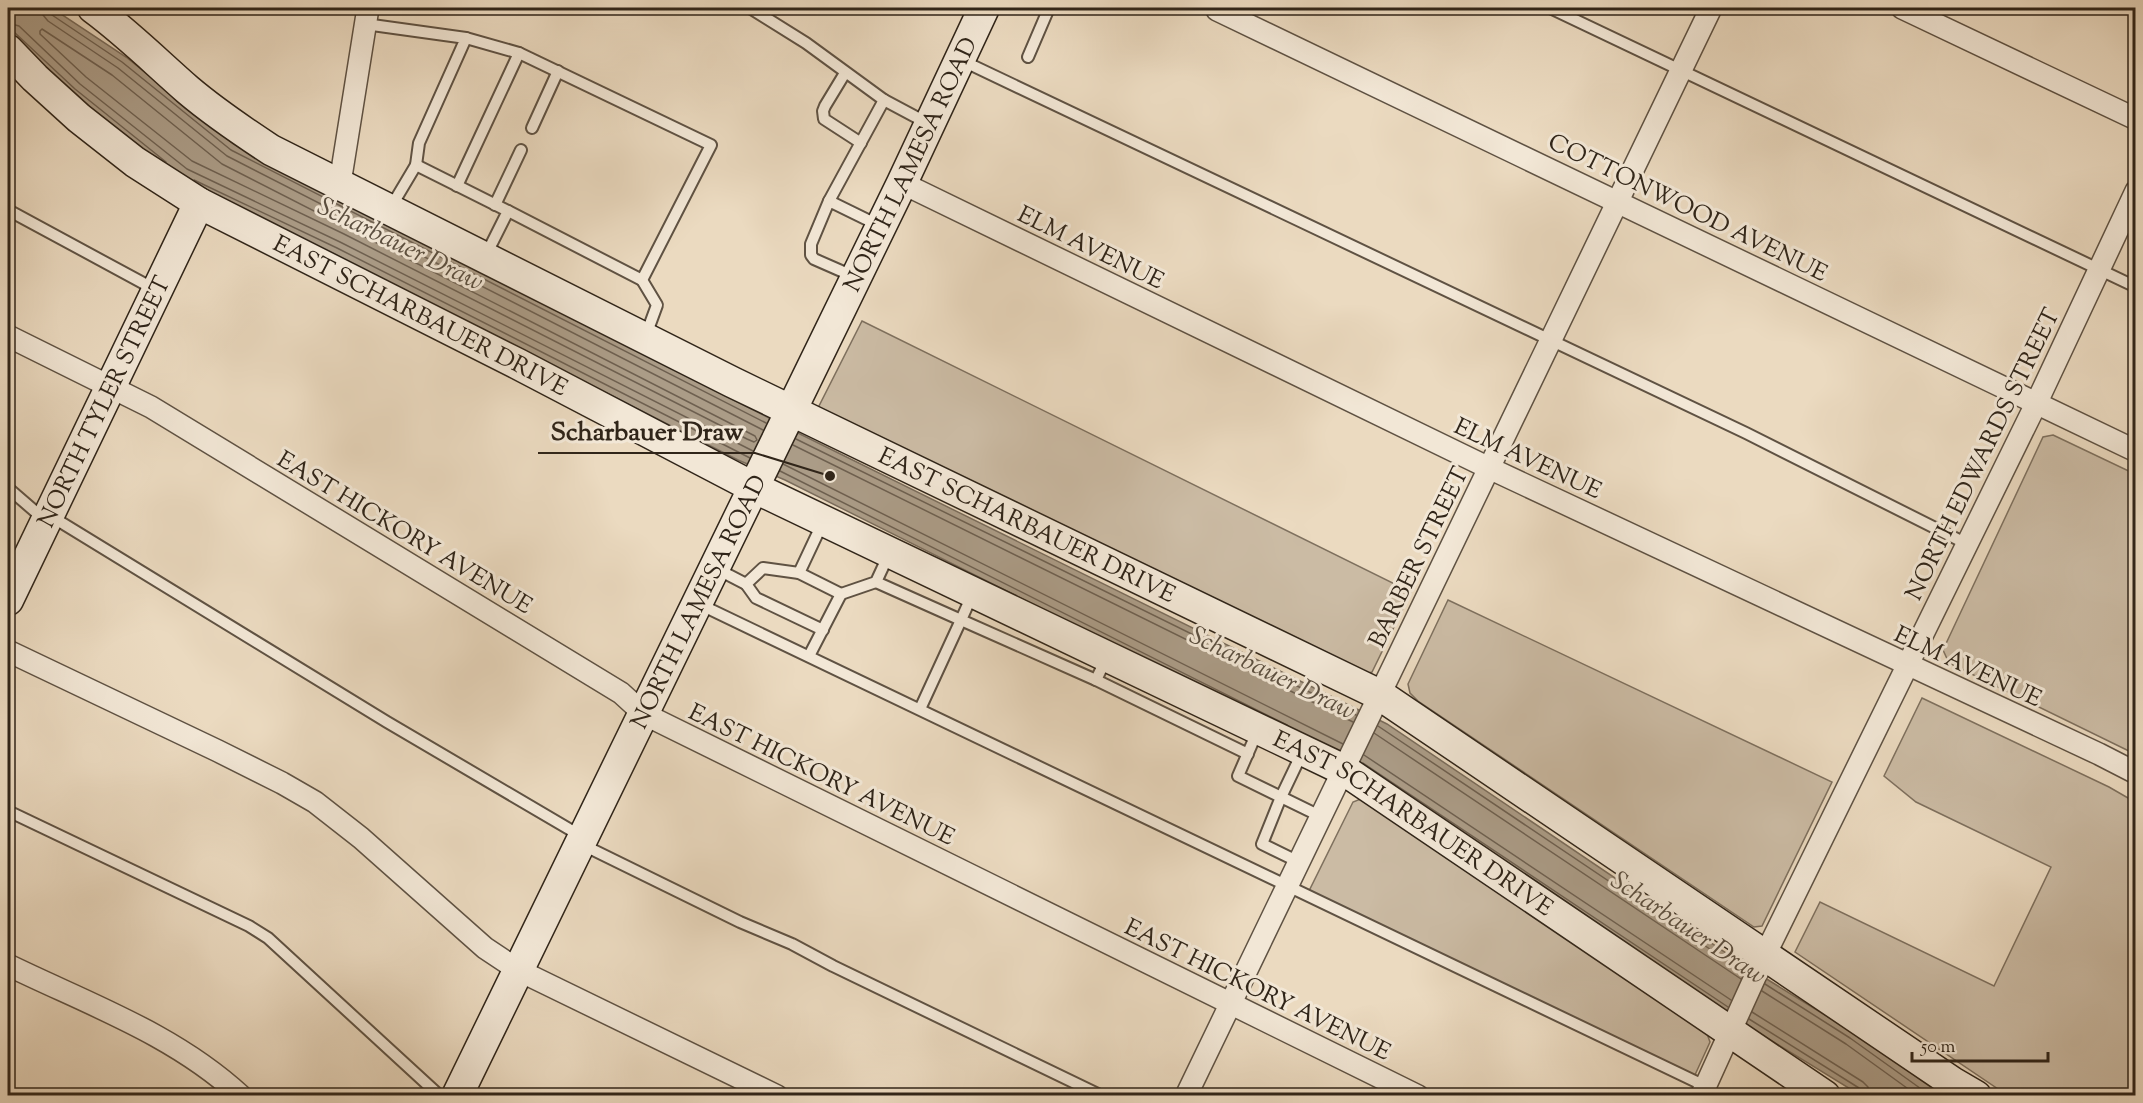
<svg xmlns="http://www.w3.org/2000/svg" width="2143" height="1103" viewBox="0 0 2143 1103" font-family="'Sorts Mill Goudy',serif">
<rect width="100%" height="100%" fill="#ebdac0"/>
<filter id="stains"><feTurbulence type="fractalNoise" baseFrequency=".00333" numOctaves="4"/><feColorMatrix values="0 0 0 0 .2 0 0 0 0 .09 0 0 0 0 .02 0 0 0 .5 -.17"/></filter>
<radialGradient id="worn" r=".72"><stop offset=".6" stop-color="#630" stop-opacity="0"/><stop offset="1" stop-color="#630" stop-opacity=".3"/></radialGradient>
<g fill="#cbbba4" stroke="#7e705e" stroke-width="1.5">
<path d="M862,321L1411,592L1372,672L1358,676L818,408Z"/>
<path d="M2053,435L2135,474V754L1949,663L1943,650L2043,437Z"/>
<path d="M1448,600L1832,782L1762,926L1754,927L1418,701L1410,693L1408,684Z"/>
<path d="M1922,698L2109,787L2135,802V1095H2007L1795,952L1820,902L1994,986L2051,867L1916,802L1884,776Z"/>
<path d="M1363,798L1706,1031L1710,1042L1694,1077L1309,891L1353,802Z"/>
</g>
<path fill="#ab9c87" stroke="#7a6c5b" stroke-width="1.5" d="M8,8H52L126,57L234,144L802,435L1387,724L1744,965L1854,1033L1942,1095H1860L1720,1009L1335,755L785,480L738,460L334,254L180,181L71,94L8,34Z"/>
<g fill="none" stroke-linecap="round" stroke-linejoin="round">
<g stroke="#6e6050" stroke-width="1.5">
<path d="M42,8L43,15L48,21L118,68L227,156L763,430"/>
<path d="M49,8L52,15L122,62L231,150L766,423"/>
<path d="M8,23L19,26L80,84L187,169L340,242L753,451"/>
<path d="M42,29L112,75L222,164L755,436L757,440L754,442L747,439L344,234L192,161L86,77L40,34V31Z"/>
<path d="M8,30L14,32L75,89L166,162"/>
<path d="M194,180L337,248L750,458"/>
<path d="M796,439L1356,715"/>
<path d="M793,445L1353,722"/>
<path d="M783,464L1343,744"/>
<path d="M780,471L1287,725"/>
<path d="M1378,726L1744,972"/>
<path d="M1374,733L1741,979"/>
<path d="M1364,755L1731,1000"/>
<path d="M1363,763L1728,1007"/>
<path d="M1765,984L1850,1038L1931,1096"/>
<path d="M1762,991L1846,1044L1918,1096"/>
<path d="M1752,1012L1863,1082L1868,1087L1869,1096"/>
<path d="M1749,1019L1859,1088L1862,1096"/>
</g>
<defs>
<g id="lane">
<path d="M750,8L806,43L884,100L929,124"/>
<path d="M1550,8L2136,287"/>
<path d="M365,24L466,38L419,143L416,165"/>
<path d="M1028,57L1049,8"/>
<path d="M963,61L1746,433L1967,544"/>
<path d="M845,73L825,106L823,111L824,119L861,143"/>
<path d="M532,128L558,71"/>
<path d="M457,186L519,53L466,38"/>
<path d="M829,201L884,100"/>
<path d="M495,205L521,150"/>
<path d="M391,207L416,165L508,211L486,255"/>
<path d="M8,210L156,290"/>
<path d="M508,211L642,280L711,145L519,53"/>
<path d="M855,277L814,259L811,255V244L829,201L880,226"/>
<path d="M642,280L657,305L646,335"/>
<path d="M8,488L45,520"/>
<path d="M49,515L387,722L581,836"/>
<path d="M717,569L746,584"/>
<path d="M799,573L823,522"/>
<path d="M876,582L961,620L920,709"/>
<path d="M973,593L961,620L1096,680L1106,659"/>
<path d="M699,604L1705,1086"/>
<path d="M823,630L756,598L746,584L763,568L799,573L841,594L876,582L889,554"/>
<path d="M809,656L841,594"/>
<path d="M1096,680L1248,754"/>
<path d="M1258,730L1238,776L1322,817"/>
<path d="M8,811L249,926L268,938L440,1096"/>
<path d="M581,844L740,922L792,944L833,966L1102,1096"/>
<path d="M1299,862L1262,844L1281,797L1302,753"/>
</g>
<g id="street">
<path d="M1902,8L2136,119"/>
<path d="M1217,10L2136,451"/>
<path d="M340,183L368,8"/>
<path d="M902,183L1489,468L2099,754L2136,773"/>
<path d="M8,336L151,407L621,693L644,714L1418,1096"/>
<path d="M8,651L218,751L282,783L315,802L361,838L485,948L518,970L777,1096"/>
<path d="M8,965C88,1004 174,1034 241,1096"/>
<path d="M1186,1096L1711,8"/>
<path d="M1701,1096L1765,955L2036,404L2136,191"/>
</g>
<g id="secondary">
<path id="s1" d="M93,8C127,33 156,62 188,90C214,112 242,131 271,150L732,382L1380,695L1952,1082L1976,1096"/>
<path id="s2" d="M8,50L35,78L79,118L135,162L199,203L518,364L753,487L1344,770L1825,1096"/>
<path id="s3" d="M8,600L199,203"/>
<path id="s4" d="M457,1096L902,183L984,8"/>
</g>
</defs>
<use href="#lane" stroke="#5f5243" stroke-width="14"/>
<use href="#street" stroke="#5f5243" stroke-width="24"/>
<use href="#secondary" stroke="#302519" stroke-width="33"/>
<use href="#lane" stroke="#f2e7d6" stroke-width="10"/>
<use href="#street" stroke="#f2e7d6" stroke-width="21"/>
<use href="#secondary" stroke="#f2e7d6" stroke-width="30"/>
</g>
<g text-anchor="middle" stroke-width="6" stroke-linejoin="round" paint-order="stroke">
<g font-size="24" fill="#302519" stroke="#f2e7d6">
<text dy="8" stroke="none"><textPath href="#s4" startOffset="1036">NORTH LAMESA ROAD</textPath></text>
<text transform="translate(1688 207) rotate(26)" y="8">COTTONWOOD AVENUE</text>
<text transform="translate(1091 247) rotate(26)" y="8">ELM AVENUE</text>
<text dy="8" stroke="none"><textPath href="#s2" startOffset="494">EAST SCHARBAUER DRIVE</textPath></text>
<text dy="8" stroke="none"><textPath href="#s3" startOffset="220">NORTH TYLER STREET</textPath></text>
<text transform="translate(1982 454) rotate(-64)" y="8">NORTH EDWARDS STREET</text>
<text transform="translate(1528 458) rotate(25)" y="8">ELM AVENUE</text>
<text dy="8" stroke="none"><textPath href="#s1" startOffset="1072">EAST SCHARBAUER DRIVE</textPath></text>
<text transform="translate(405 532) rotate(31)" y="8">EAST HICKORY AVENUE</text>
<text transform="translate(1418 557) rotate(-64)" y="8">BARBER STREET</text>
<text dy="8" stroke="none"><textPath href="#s4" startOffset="550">NORTH LAMESA ROAD</textPath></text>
<text transform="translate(1968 666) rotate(25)" y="8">ELM AVENUE</text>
<text transform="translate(822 774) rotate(26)" y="8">EAST HICKORY AVENUE</text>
<text dy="8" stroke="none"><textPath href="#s2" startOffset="1610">EAST SCHARBAUER DRIVE</textPath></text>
<text transform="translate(1258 989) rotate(26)" y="8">EAST HICKORY AVENUE</text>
</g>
<g font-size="26" font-style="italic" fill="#5b4f40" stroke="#f2e7d6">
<text transform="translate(401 243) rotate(26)" y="9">Scharbauer Draw</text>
<text transform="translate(1273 672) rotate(26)" y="9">Scharbauer Draw</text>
<text transform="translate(1689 927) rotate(34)" y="9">Scharbauer Draw</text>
</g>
</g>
<path fill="none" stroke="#302519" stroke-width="2" d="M830 476L755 453H538"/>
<circle fill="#302519" stroke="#f2e7d6" stroke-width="2" cx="830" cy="476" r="6"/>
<g font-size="26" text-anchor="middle" font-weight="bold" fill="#302519" stroke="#f2e7d6" stroke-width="6" stroke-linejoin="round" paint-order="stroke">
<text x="647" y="440">Scharbauer Draw</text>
</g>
<rect width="2143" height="1103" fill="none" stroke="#ebdac0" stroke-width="30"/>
<rect x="9" y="9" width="2125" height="1085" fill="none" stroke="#302519" stroke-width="3"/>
<rect x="15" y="15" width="2113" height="1073" fill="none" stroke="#302519" stroke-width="1.5"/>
<path d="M1912 1052v9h136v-9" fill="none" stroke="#302519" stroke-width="3"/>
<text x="1921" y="1052" font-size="18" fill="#302519" stroke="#f2e7d6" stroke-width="4.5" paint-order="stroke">50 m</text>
<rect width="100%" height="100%" filter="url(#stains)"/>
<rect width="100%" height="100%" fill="url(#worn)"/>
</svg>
